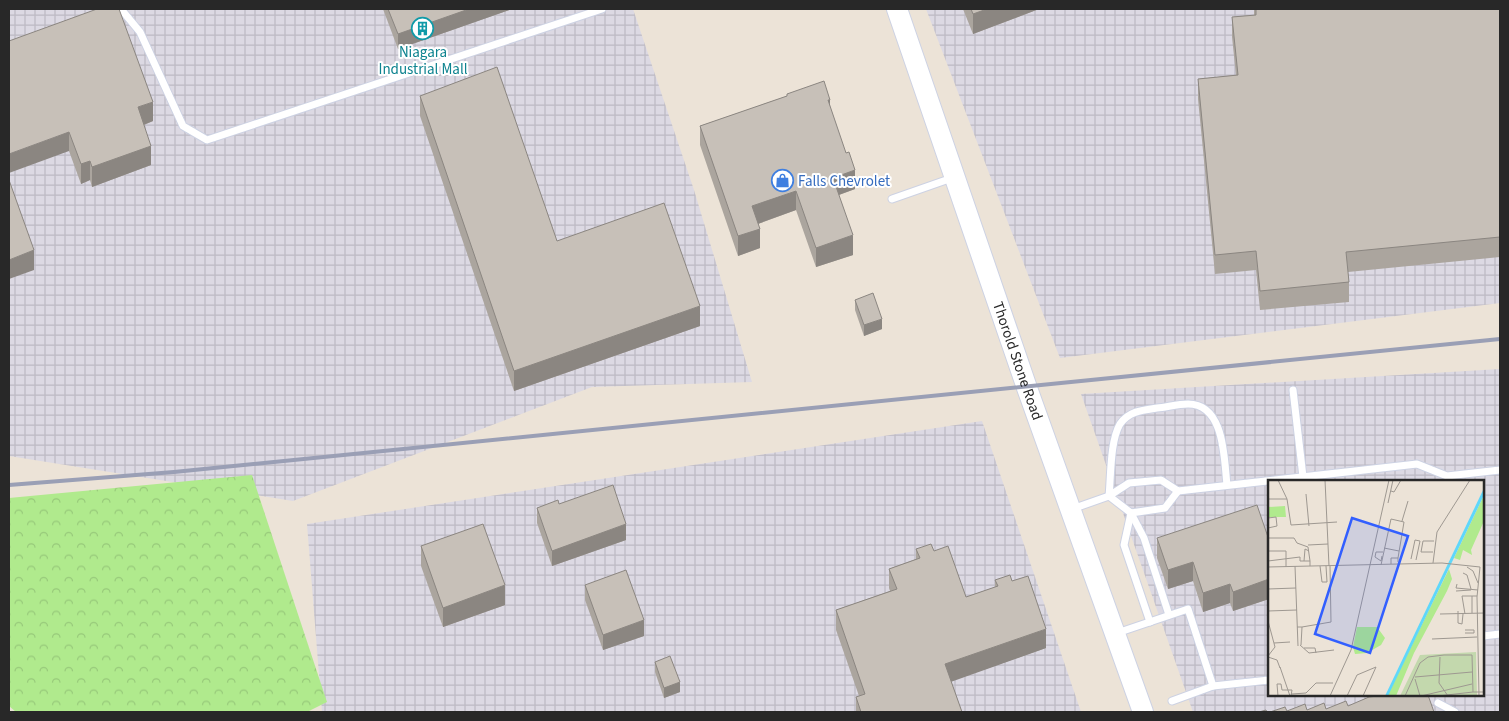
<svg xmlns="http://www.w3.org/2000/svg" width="1509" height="721" viewBox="0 0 1509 721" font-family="'Source Sans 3',sans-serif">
<defs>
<pattern id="industrial-grid" width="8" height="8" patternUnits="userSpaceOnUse" patternTransform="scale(1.25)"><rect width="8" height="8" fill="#dcd9e3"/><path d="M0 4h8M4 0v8" fill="none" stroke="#bdbac3"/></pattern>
<pattern id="forest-crowns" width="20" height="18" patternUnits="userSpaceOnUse" patternTransform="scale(1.25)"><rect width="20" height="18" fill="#b0ea8d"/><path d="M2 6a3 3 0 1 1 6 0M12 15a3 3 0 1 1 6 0" fill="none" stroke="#97c97a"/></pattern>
</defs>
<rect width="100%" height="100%" fill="#ece3d7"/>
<g fill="url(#industrial-grid)" fill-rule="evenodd">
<path d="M9,9H633L694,190L752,382L592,387L293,501L9,456Z"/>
<path d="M926,9H1500V303L1060,358Z"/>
<path d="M1500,369V712H1193L1081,394ZM1269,481H1483V695H1269Z"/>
<path d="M982,421L1081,712H322L307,524Z"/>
</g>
<path fill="url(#forest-crowns)" d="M252,475L327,702L307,712H16L9,706V498Z"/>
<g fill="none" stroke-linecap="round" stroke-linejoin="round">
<defs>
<g id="service">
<path d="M121,9L140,32L183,126L207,140L602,9"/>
<path d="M892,199L952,178"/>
<path d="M1293,390L1303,477"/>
<path d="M1178,491L1165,508L1131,513L1109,496C1111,476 1110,441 1120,424C1129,411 1143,410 1157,408C1167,407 1178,404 1188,404C1225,404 1224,459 1227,485"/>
<path d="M1072,509L1109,496L1129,483L1161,480L1178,491L1417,464L1447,476L1500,470"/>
<path d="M1131,513L1124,545L1150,622"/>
<path d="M1131,513L1144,538L1169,615"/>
<path d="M1117,633L1188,609L1213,686L1172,701"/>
<path d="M1483,636L1500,634"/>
<path d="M1213,686L1269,680"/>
<path d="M1438,703L1455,712"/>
</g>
<g id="secondary">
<path id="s1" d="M897,9L1027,388L1143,712"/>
</g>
</defs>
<use href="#service" stroke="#cdd2e3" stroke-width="9"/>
<use href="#secondary" stroke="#cdd2e3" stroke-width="22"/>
<use href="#service" stroke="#fff" stroke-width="7"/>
<use href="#secondary" stroke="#fff" stroke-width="20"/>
<path stroke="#9a9fb5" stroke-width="4" d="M9,485L174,472L1500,339"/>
</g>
<g fill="#aba59e">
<path d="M383,9H512L398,49Z"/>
<path d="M963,9H1039L973,34Z"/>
<path d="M1254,9H1500V257L1348,272L1349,282V302L1260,310L1256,270L1215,274L1198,99V79L1236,75L1232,37V17L1254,15Z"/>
<path d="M9,41L153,121L144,125L151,165L92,187L90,180L81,184L69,151Z"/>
<path d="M787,94L830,109L855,189L839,195L853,255L816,267L796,210L758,224L760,248L738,256L700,145V126L787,96Z"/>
<path d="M420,96L557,241L700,326L514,391L420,116Z"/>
<path d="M855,300L882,329L864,336L855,310Z"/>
<path d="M559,504L626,540L552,566L537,523V508Z"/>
<path d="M1157,538L1269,540V599L1233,611L1230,603L1203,612L1193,581L1168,589L1157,558Z"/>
<path d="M421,546L505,605L443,627L421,566Z"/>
<path d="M916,549L934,551L966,597L995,587V580L1012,581L1046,648L951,681L962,712H856V697L859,696L836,630V610L890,591L889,588V569L916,559Z"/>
<path d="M585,585L644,636L603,650L585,600Z"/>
<path d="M655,662L680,692L664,698L655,672Z"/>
</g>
<g fill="#8b8681">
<path d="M469,9H512L398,49V34Z"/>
<path d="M987,9H1039L973,34V14Z"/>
<path d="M828,100H830V119Z"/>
<path d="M153,102V121L138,127V107Z"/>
<path d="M69,132V151L9,173V154Z"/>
<path d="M151,146V165L92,187V167Z"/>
<path d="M90,161V180L81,184V164Z"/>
<path d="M855,170V189L833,197V178Z"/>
<path d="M796,191V210L752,226V206Z"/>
<path d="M760,229V248L738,256V236Z"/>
<path d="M853,235V255L816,267V248Z"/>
<path d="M34,250V270L9,279V260Z"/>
<path d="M700,306V326L514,391V371Z"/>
<path d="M882,319V329L864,336V325Z"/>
<path d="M626,524V540L552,566V551Z"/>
<path d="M1193,562V581L1168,589V570Z"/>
<path d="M1269,579V599L1233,611V592Z"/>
<path d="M1230,584V603L1203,612V593Z"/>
<path d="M505,585V605L443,627V608Z"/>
<path d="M644,620V636L603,650V635Z"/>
<path d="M1046,629V648L945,684V664Z"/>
<path d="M680,682V692L664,698V688Z"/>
</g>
<g fill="#c7c0b8" stroke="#8b8681">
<path d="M97,9H119L153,102L138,107L151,146L92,167L90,161L81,164L69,132L9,154V41Z"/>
<path d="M388,9H469L398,34Z"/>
<path d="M971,9H987L973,14Z"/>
<path d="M1256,9H1500V237L1346,252L1349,282L1260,291L1256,251L1215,255L1198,79L1238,75L1232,17L1256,15Z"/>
<path d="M497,67L557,241L664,203L700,306L514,371L420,96Z"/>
<path d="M824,81L830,100H828L846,153L849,152L855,170L833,178L853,235L816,248L796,191L752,206L760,229L738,236L700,126L787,96V94Z"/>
<path d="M9,180L34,250L9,260Z"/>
<path d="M873,293L882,319L864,325L855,300Z"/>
<path d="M613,485L626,524L552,551L537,508L558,500L559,504Z"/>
<path d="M1257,505L1269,540V579L1233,592L1230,584L1203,593L1193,562L1168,570L1157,538Z"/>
<path d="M483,524L505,585L443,608L421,546Z"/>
<path d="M931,544L934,551L948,546L966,597L998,586L995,580L1010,575L1012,581L1028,576L1046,629L945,664L962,712H861L856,697L865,694L836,610L897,589L889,569L920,558L916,549Z"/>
<path d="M626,570L644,620L603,635L585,585Z"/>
<path d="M670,656L680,682L664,688L655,662Z"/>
<path d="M1386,695H1428L1434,712H1270L1285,707L1287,711L1305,704L1307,710L1324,703L1326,709L1346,701L1348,706L1369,697Z"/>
<path d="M1266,710L1267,712H1259Z"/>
</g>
<defs>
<symbol id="building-ring" viewBox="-11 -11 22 22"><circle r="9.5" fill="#fff" stroke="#0f9aa8" stroke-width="1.5"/><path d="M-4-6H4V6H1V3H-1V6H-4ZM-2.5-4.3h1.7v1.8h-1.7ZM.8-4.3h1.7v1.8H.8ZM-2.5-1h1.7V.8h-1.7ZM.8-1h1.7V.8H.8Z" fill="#0f9aa8"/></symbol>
<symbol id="shop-ring" viewBox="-11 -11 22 22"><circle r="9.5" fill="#fff" stroke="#3f7fe0" stroke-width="1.5"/><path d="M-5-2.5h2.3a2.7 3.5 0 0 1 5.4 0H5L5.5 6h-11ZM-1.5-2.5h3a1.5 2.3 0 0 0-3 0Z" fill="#3f7fe0"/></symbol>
</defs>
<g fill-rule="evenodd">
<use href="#building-ring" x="410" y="16" width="25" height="25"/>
<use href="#shop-ring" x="770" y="168" width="25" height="25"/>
</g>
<g text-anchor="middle" stroke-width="4" stroke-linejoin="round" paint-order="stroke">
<g font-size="15" fill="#0d838f" stroke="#fff">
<text x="423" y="57">Niagara<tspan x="423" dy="17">Industrial Mall</tspan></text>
</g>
<g font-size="15" fill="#366cbe" stroke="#fff" text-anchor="start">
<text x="798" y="186">Falls Chevrolet</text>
</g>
<g font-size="15" fill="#282828" stroke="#fff">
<text dy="5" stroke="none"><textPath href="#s1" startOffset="372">Thorold Stone Road</textPath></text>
</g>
</g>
<g transform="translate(1268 480)">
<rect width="216" height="216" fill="#ece3d7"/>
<path d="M216,15V41L203,70L204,75L195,70L192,80L186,78ZM17,26L18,37H0V27ZM181,89L184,99L179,111L146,173L128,216H119ZM89,147H109L117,158L113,165L99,173L87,174L85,167Z" fill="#b0ea8d"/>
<path d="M208,172L209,216H132L152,175Z" fill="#c3d8ad"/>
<path d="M216,8V15L120,216H117Z" fill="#5ed7fb"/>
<path fill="none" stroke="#9e9891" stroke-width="1" d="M10,0L19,19L23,45L69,42M57,0L61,86M123,11L126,12L133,0M38,14L41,46M0,19H19M120,23L125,0M0,38L8,37L9,46L0,48M134,41L140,21M0,58H26L29,63L40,67L42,81M40,65L60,64M116,68L131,71M0,71H18V87M165,72H153L155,61H166M114,76L113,81L107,77L108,72H115M143,79L147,60L152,61L148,80M0,81L32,77V81H42V86M36,81L37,69L41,71M165,83L169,52L202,0M123,84V78H130V82M113,85L123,39L136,42L130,78M27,86L30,166M52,86L54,102H59L58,86M0,87L174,83L212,87M199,87L205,91L210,103M195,93L199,95L203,109M189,104L188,108L210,110M0,109L28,108M188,111L203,110M0,131L29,130M190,131V143L194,144L195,134M204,133V116H209M172,134L217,133M197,134L194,116H204M0,141L7,167L0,176M29,147H34L33,165M34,147L63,142L62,86M197,150H206V153H197M164,159L209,157M6,163L22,162M32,165L41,173L66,170M36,168H47L48,173M0,177L9,180L12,188M172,177L171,203L180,216M12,187L22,216M147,197L204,192M147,199L152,216M14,210H24L23,216M24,214L38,213L48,203H65M10,216L9,204H13L14,210M62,216L83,170L121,0M79,216L89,195L108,187L95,216M137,216L152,183L160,177L176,175H204L205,212H217M153,216L204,204M170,216L205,212M211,216L209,117L212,87"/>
<path fill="#325fff" fill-opacity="0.15" stroke="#325fff" stroke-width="2.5" d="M84,38L140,56L102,173L47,154Z"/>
<rect width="216" height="216" fill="none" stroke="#282828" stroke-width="2.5"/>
</g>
<rect width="1509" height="721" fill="none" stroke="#282828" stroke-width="20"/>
</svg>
